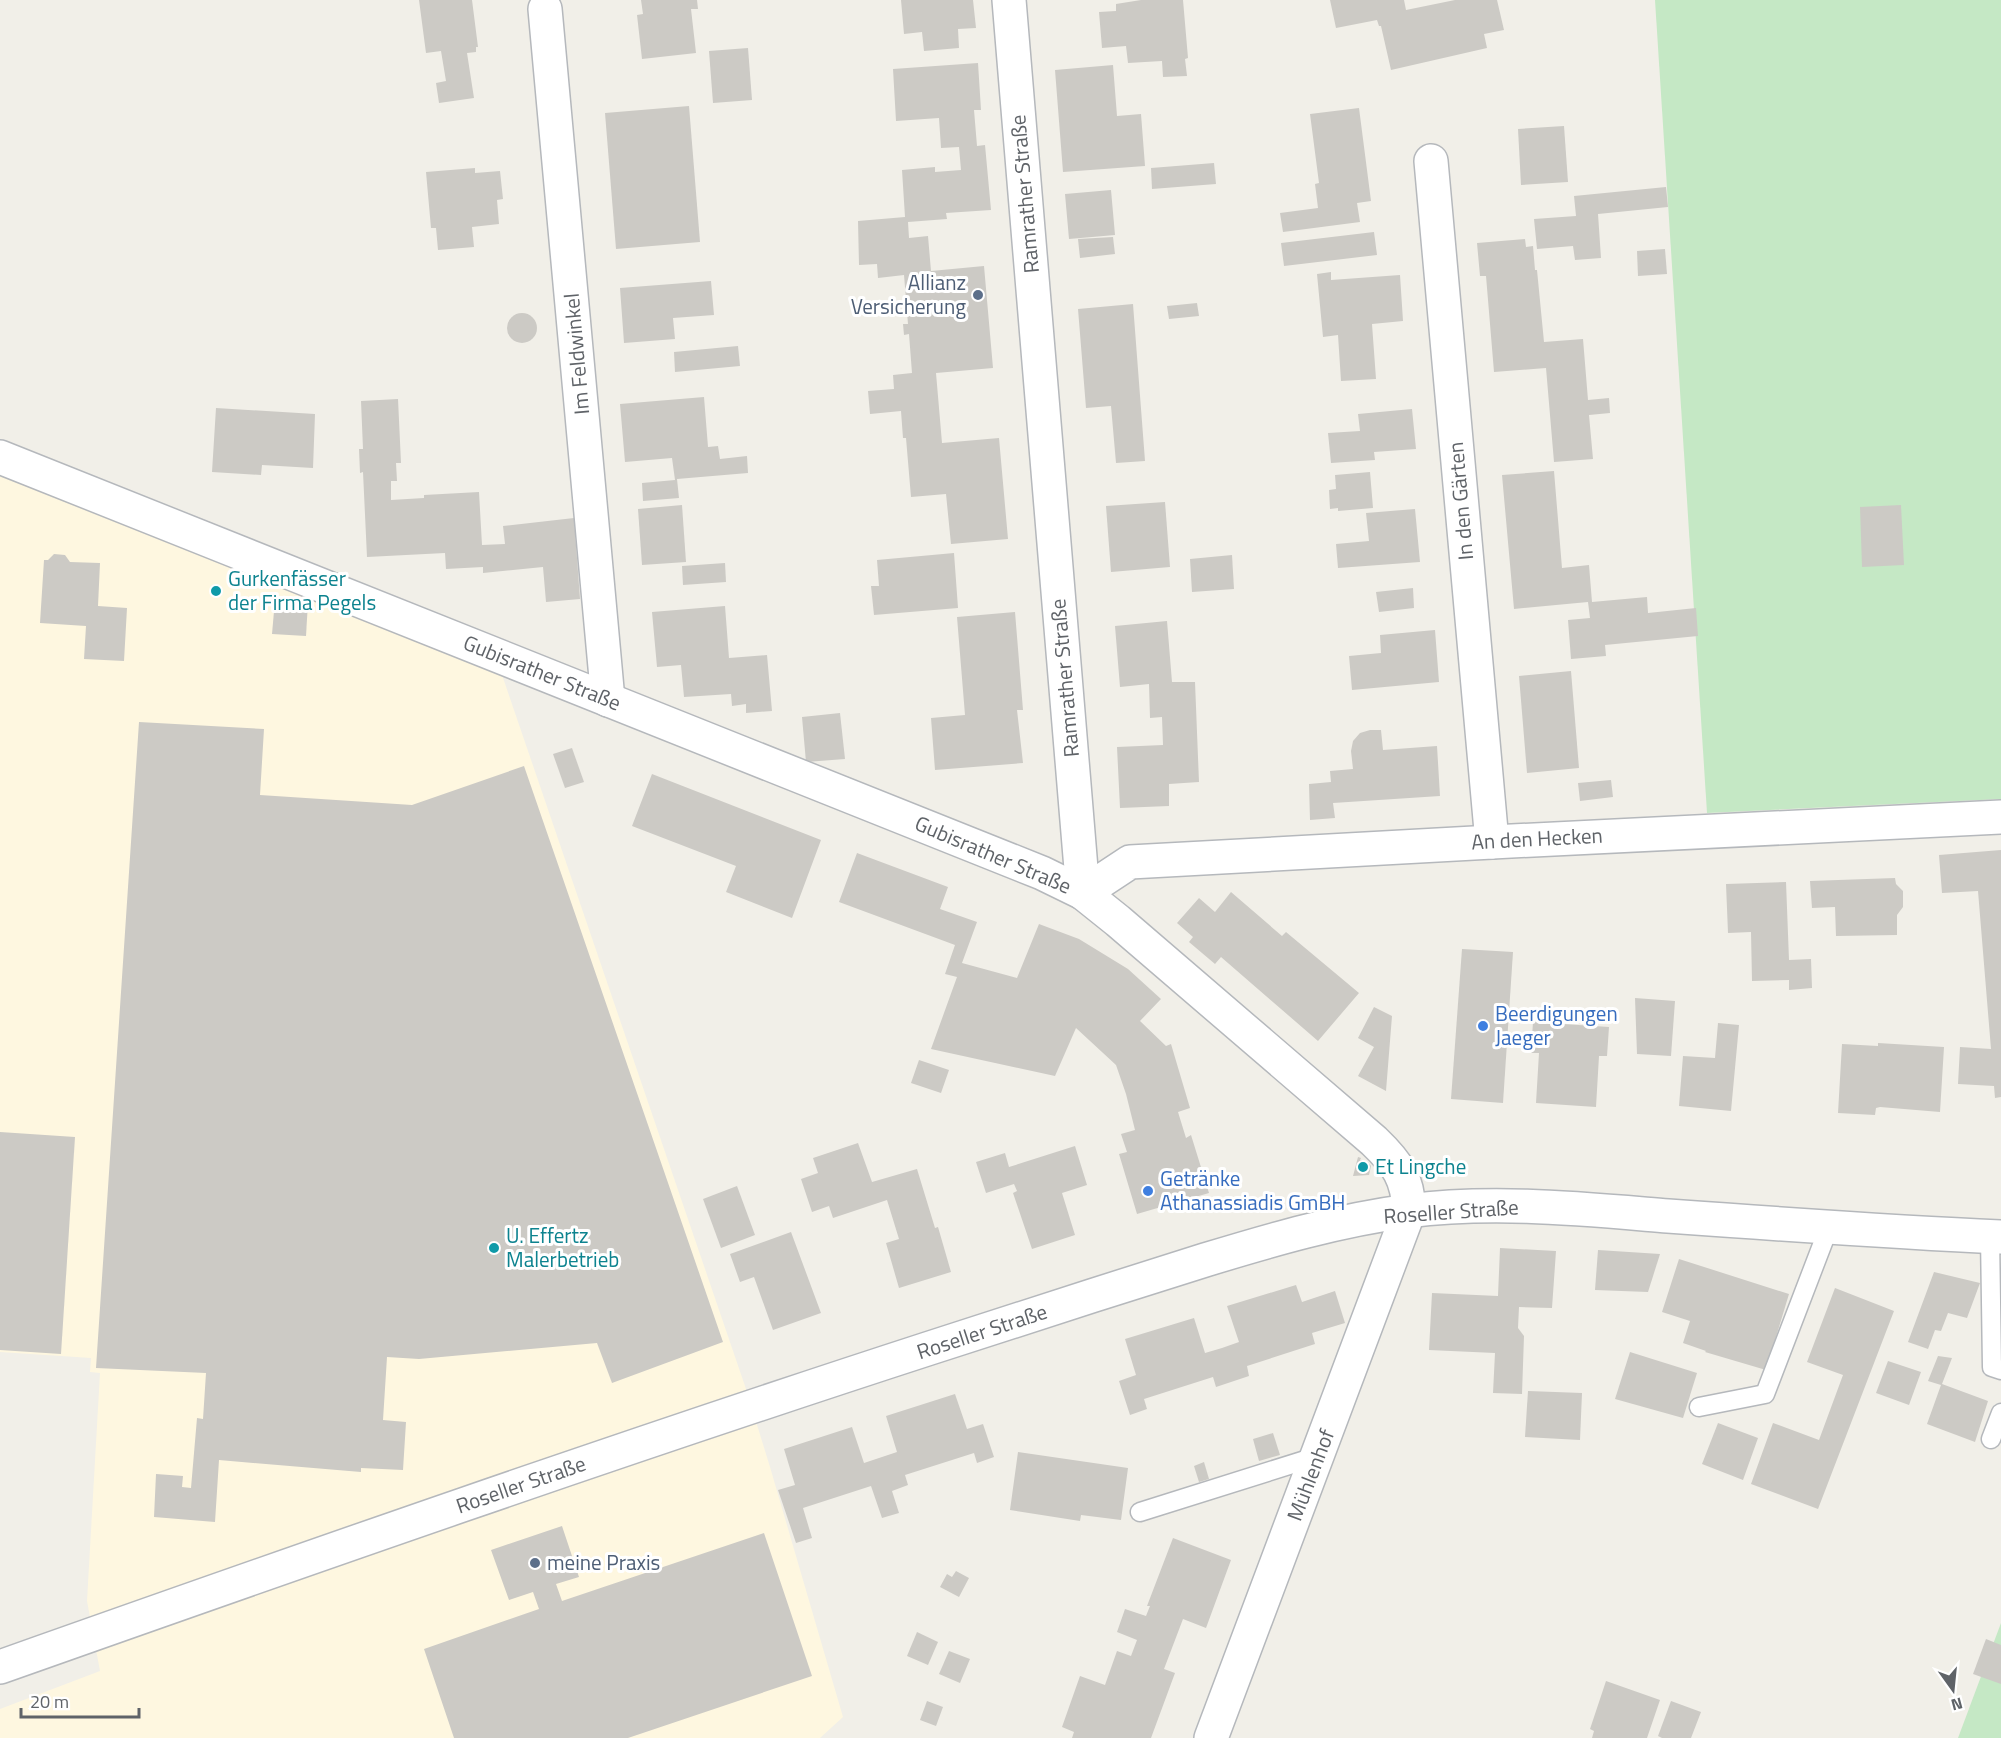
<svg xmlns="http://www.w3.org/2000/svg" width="2001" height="1738" viewBox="0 0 2001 1738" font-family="'Titillium Web',sans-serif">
<rect width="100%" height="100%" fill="#f1efe8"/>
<path fill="#fef7e0" d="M0,470L500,669L745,1386L770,1467L843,1717L820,1738H0V1709L100,1671L87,1601L100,1373L90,1372L91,1358L0,1352Z"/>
<g fill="#c5e8c5">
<path d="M1655,0H2001V799L1707,813Z"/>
<path d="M2001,1623V1738H1958Z"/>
</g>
<g fill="#cccac5">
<path d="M419,0H472L478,47H476V52L467,53L474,98L439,103L436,83L446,81L441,51L426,53Z"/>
<path d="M641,0H697L698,9H691L696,53L642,59L637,15L643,14Z"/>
<path d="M901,0H973L976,28L958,29L959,48L924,51L922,32L904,34Z"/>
<path d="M1141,0H1183L1188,58L1185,59L1187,76L1163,77L1162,61L1128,63L1126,46L1102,48L1099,12L1116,11V4Z"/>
<path d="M1330,0H1404L1406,10L1455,0H1497L1504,30L1484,34L1487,48L1391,70L1381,26H1379L1377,20L1336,28Z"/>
<path d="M748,48L752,100L713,103L709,51Z"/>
<path d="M978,63L981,110H974L977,146L985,145L991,210L946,213L947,219L908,222L909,238L928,236L931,271L984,266L993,368L936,373L942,443L999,438L1008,539L951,544L946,494L911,497L906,438H903L901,411L870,414L868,391L894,389L893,375L912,373L909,334L904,335L903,324H908L904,275L878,278L877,264L859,265L858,221L905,217L902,170L935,167V172L961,170L959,147L941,148L939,118L896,121L893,69Z"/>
<path d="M1113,65L1117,116L1141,114L1145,166L1063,172L1055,70Z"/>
<path d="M689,106L700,242L616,249L605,113Z"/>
<path d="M1359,108L1371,201L1357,203L1360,222L1283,232L1280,213L1318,208L1315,184L1319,183L1310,114Z"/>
<path d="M1564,126L1568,182L1521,185L1518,129Z"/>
<path d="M1214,163L1216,184L1152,189L1151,168Z"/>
<path d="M475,168V173L500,171L503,199L497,200L499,224L472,227L474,247L438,250L436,228H431L426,172Z"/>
<path d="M1666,187L1668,207L1598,214L1601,258L1575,260L1573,246L1537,249L1534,219L1576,216L1574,196Z"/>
<path d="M1111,190L1115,235L1069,239L1065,194Z"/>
<path d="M1374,232L1377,255L1284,266L1281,243Z"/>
<path d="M1113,237L1115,254L1080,258L1078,239Z"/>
<path d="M1525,239L1526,247L1533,246L1535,270H1537L1544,342L1583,339L1588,400L1609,398L1610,413L1589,415L1593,459L1554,462L1546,368L1494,372L1486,276H1480L1477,243Z"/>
<path d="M1665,249L1667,274L1638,276L1637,251Z"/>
<path d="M1331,272V280L1400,275L1403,321L1372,324L1376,379L1341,381L1338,335L1323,337L1317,274Z"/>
<path d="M711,281L714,315L673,318L675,339L624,343L620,288Z"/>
<path d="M1197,303L1199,316L1169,319L1167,306Z"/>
<path d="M1133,304L1145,461L1116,463L1111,406L1086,408L1078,309Z"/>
<circle cx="522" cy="328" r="15"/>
<path d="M738,346L740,366L675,372L674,352Z"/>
<path d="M704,397L708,447L718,446L720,459L747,456L748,473L677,479L679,498L643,501L642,483L675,480L672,458L625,462L620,404Z"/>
<path d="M398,399L401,463H396L397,481H391V500L424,498V495L479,492L482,545L505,544L503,526L574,518L580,599L546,602L543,567L483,573V567L446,569L445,553L367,557L363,472L360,473L359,449H363L361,401Z"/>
<path d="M216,408L315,414L313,468L262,465L261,475L212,472Z"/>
<path d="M1412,409L1416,449L1374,452L1375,460L1331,463L1328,433L1360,431L1358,414Z"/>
<path d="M1554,471L1562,568L1589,565L1592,602L1647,597L1648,613L1696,608L1698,636L1605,645L1606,656L1571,659L1568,620L1590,618L1588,602L1514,609L1502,475Z"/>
<path d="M1370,472L1373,508L1338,511V508L1330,509L1329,490L1336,489L1335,475Z"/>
<path d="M1165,502L1170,567L1111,572L1106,506Z"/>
<path d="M682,505L686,562L642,565L638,509Z"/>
<path d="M1901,505L1904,565L1862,567L1860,507Z"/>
<path d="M1415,509L1420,562L1338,568L1336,544L1369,541L1366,513Z"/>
<path d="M954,553L958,608L874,615L871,586H879L877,560Z"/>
<path d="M54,554L65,555L70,562L100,563L98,606L127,608L124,661L84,659L86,626L40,623L44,560H48Z"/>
<path d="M1232,555L1234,589L1192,592L1190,559Z"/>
<path d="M725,563L726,582L683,585L682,566Z"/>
<path d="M1413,588L1414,608L1379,612L1376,592Z"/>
<path d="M275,600L308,602L306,636L272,634Z"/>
<path d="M725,606L729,658L767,655L772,711L746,713V704L732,706L731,694L684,697L681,665L657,667L652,612Z"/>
<path d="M1015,612L1023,710H1017L1023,763L935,770L931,718L965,715L957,617Z"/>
<path d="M1167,621L1172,682H1195L1199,782L1169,784V806L1120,808L1117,747L1163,745L1162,717L1150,718L1149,684L1120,687L1115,626Z"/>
<path d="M1435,630L1439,682L1352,690L1349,656L1381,653L1380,635Z"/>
<path d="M1571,671L1579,768L1527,773L1519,676Z"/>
<path d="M840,713L845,759L806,762L802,717Z"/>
<path d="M139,722L264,729L260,795L412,805L524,766L723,1342L612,1383L597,1343L419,1359L387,1357L383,1420L406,1422L403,1470L361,1468V1472L219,1460L215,1522L154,1517L156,1474L183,1476L182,1487L191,1488L197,1418L203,1419L206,1373L96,1368Z"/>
<path d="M1370,730H1381L1383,750L1437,746L1440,796L1333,803L1335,818L1310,820L1309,784L1331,782L1330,771L1353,769L1351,751L1353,741L1360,733Z"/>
<path d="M572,748L584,782L565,788L553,754Z"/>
<path d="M652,774L821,840L792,918L726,892L736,866L632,826Z"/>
<path d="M1611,780L1613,797L1580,801L1578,783Z"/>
<path d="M2001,850V1097L1995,1098L1994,1086L1958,1084L1960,1047L1991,1049L1978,891L1942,893L1939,855Z"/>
<path d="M857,853L948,887L940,909L977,922L962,963L1017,978L1039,924L1079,939L1128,969L1161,999L1140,1021L1166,1046L1171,1044L1190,1108L1178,1112L1186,1138L1191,1135L1209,1193L1137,1214L1119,1154L1127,1152L1121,1134L1135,1130L1126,1094L1116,1065L1076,1028L1055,1076L931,1049L957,977L945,974L955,945L839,902Z"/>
<path d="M1895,878L1896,884L1903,891V907L1897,915V935L1836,936L1835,907L1812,908L1810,881Z"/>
<path d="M1786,882L1789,960L1811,959L1812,988L1789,990V980L1752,981L1751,932L1728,933L1726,884Z"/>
<path d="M1231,892L1282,936L1286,932L1359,993L1318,1041L1221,957L1215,964L1189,942L1193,937L1177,923L1199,898L1215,912Z"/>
<path d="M1462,949L1513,952L1503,1103L1451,1099Z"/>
<path d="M1635,998L1675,1001L1671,1056L1637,1054Z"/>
<path d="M1374,1007L1392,1016L1386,1091L1358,1076L1374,1047L1358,1038Z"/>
<path d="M1533,1022L1609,1027L1607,1056H1599L1596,1107L1536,1103L1539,1053H1531Z"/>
<path d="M1718,1023L1739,1025L1731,1111L1679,1106L1683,1056L1715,1058Z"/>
<path d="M1878,1043L1944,1047L1940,1112L1880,1107L1876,1108L1875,1115L1838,1113L1842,1044L1878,1046Z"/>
<path d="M919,1060L949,1070L941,1093L911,1083Z"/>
<path d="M0,1132L75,1137L61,1354L0,1350Z"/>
<path d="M858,1143L872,1182L917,1169L935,1228L938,1227L951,1272L899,1288L886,1243L899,1239L887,1200L833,1218L829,1206L812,1212L801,1179L818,1173L813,1158Z"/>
<path d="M1075,1146L1087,1185L1062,1193L1075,1235L1032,1249L1013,1193L1017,1191L1014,1184L986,1193L976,1162L1005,1153L1009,1167Z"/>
<path d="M1358,1157L1361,1158L1360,1160L1368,1162L1371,1166L1369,1175L1353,1176Z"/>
<path d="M737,1186L755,1235L721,1248L703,1199Z"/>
<path d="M791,1232L821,1313L773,1330L754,1277L740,1282L730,1254Z"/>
<path d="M1500,1248L1556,1251L1552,1308L1519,1307L1518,1328L1524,1336L1522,1394L1493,1393L1495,1353L1429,1350L1432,1293L1498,1296Z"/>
<path d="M1598,1250L1660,1254L1648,1292L1595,1290Z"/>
<path d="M1679,1259L1789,1294L1766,1370L1705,1352L1706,1351L1683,1343L1690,1321L1662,1312Z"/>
<path d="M1934,1272L1980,1283L1967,1318L1948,1313L1941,1331L1935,1330L1928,1349L1908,1342Z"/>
<path d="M1296,1285L1302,1302L1335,1291L1345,1323L1312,1333L1315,1344L1247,1366L1249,1376L1216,1387L1213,1377L1144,1399L1147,1409L1130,1415L1119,1381L1136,1375L1125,1339L1194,1318L1205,1353L1222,1348L1239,1342L1227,1306Z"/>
<path d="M1835,1288L1894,1311L1818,1509L1751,1484L1773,1423L1819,1440L1843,1375L1807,1362Z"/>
<path d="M1630,1352L1697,1373L1683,1418L1615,1399Z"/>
<path d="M1938,1356L1952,1358L1942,1384L1988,1401L1975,1442L1927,1424L1941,1385L1928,1381Z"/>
<path d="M1888,1361L1921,1372L1909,1405L1876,1393Z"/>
<path d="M1528,1391L1582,1393L1580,1440L1525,1437Z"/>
<path d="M955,1394L967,1429L983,1424L994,1457L977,1463L974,1453L905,1475L908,1485L892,1491L899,1513L882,1518L871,1486L803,1508L812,1538L796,1543L778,1490L795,1485L784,1449L852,1427L864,1463L897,1452L886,1416Z"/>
<path d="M1718,1423L1758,1438L1743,1480L1702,1464Z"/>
<path d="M1273,1433L1280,1455L1259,1461L1253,1439Z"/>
<path d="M1018,1452L1128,1468L1121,1520L1081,1515L1080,1521L1010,1510Z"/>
<path d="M1204,1462L1209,1479L1199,1482L1194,1466Z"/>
<path d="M562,1526L579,1577L556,1584L562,1601L764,1533L812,1676L628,1738H454L424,1649L539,1609L533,1592L509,1600L491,1550Z"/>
<path d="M1173,1538L1231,1560L1206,1628L1183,1619L1164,1669L1175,1673L1151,1738H1072L1074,1732L1062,1727L1080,1676L1105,1685L1117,1651L1131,1656L1137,1640L1117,1632L1125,1609L1146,1616L1150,1606H1147Z"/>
<path d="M956,1571L969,1578L959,1597L940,1587L947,1574L952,1577Z"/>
<path d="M917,1632L938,1642L928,1665L907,1656Z"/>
<path d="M1986,1639L2001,1645V1684L1973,1674Z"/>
<path d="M949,1651L970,1659L960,1683L939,1674Z"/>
<path d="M1606,1681L1660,1700L1647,1738H1592L1594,1731L1590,1729Z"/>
<path d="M927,1701L943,1707L936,1726L920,1720Z"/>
<path d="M1671,1701L1701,1712L1691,1738H1662L1658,1736Z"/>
</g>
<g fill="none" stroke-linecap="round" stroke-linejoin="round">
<defs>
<g id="service">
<path d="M1990,1236L1992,1367L2001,1370"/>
<path d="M1699,1407L1765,1394L1829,1227"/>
<path d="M1991,1439L2001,1413"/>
<path d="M1140,1512L1318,1456"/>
</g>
<g id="minor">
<path d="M1009,0L1083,893"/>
<path d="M545,9L608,700"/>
<path d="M1431,161L1492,842"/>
<path d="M0,457L1042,873L1083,893L1118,921L1374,1141C1397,1163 1408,1178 1409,1211L1211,1738"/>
<path d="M1083,893L1130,862L1492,842L2001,817"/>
</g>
<path id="tertiary" d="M0,1667C308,1558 616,1450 927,1349C1020,1319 1112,1289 1205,1260C1271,1240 1339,1220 1408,1211C1494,1200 1582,1209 1668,1216C1779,1224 1890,1232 2001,1237"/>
</defs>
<use href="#service" stroke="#b5b8bc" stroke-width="21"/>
<use href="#minor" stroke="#b5b8bc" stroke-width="36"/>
<use href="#tertiary" stroke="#b5b8bc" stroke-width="36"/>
<use href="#service" stroke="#fff" stroke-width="18"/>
<use href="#minor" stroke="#fff" stroke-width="33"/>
<use href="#tertiary" stroke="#fff" stroke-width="33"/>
</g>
<g fill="#5c6f8a" stroke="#fff" stroke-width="2">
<circle cx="978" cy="295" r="6"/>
<circle cx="535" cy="1563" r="6"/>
</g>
<g fill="#0f9aa8" stroke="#fff" stroke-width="2">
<circle cx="216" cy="591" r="6"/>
<circle cx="1363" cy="1167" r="6"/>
<circle cx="494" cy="1248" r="6"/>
</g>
<g fill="#3f7fe0" stroke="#fff" stroke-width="2">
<circle cx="1483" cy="1026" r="6"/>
<circle cx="1148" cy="1191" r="6"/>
</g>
<g text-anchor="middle" stroke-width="6" stroke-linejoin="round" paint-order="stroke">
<g font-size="21" fill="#5f6368" stroke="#fff">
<text transform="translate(1025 194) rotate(-95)" y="7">Ramrather Straße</text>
<text transform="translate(577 354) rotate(-95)" y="7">Im Feldwinkel</text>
<text transform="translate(1461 501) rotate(-95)" y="7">In den Gärten</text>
<text transform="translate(542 673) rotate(22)" y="7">Gubisrather Straße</text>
<text transform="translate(1065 678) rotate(-95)" y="7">Ramrather Straße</text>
<text transform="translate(1537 839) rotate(-3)" y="7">An den Hecken</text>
<text transform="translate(993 855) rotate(23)" y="7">Gubisrather Straße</text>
<text transform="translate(1451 1212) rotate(-4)" y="7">Roseller Straße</text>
<text transform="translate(982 1332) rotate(-18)" y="7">Roseller Straße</text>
<text transform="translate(1311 1475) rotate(-69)" y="7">Mühlenhof</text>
<text transform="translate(521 1485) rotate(-19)" y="7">Roseller Straße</text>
</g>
<g font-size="21" fill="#4e5e75" stroke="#fff" text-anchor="end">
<text x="966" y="290">Allianz<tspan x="966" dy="24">Versicherung</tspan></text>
<text x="547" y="1570" text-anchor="start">meine Praxis</text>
</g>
<g font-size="21" fill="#0d838f" stroke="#fff" text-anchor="start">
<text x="228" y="586">Gurkenfässer<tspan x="228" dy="24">der Firma Pegels</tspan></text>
<text x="1375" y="1174">Et Lingche</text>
<text x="506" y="1243">U. Effertz<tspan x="506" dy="24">Malerbetrieb</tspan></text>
</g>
<g font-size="21" fill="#366cbe" stroke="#fff" text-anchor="start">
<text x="1495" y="1021">Beerdigungen<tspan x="1495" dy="24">Jaeger</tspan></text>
<text x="1160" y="1186">Getränke<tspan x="1160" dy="24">Athanassiadis GmBH</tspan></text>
</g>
</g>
<g transform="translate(1953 1690) rotate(165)" stroke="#ffffff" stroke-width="4.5" paint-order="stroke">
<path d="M0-4.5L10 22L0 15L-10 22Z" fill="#5f6368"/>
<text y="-9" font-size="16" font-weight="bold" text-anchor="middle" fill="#5f6368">N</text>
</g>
<path d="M21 1708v9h118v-9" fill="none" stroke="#5f6368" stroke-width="3"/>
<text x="30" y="1708" font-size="18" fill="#5f6368" stroke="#ffffff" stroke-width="4.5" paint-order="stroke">20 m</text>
</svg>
